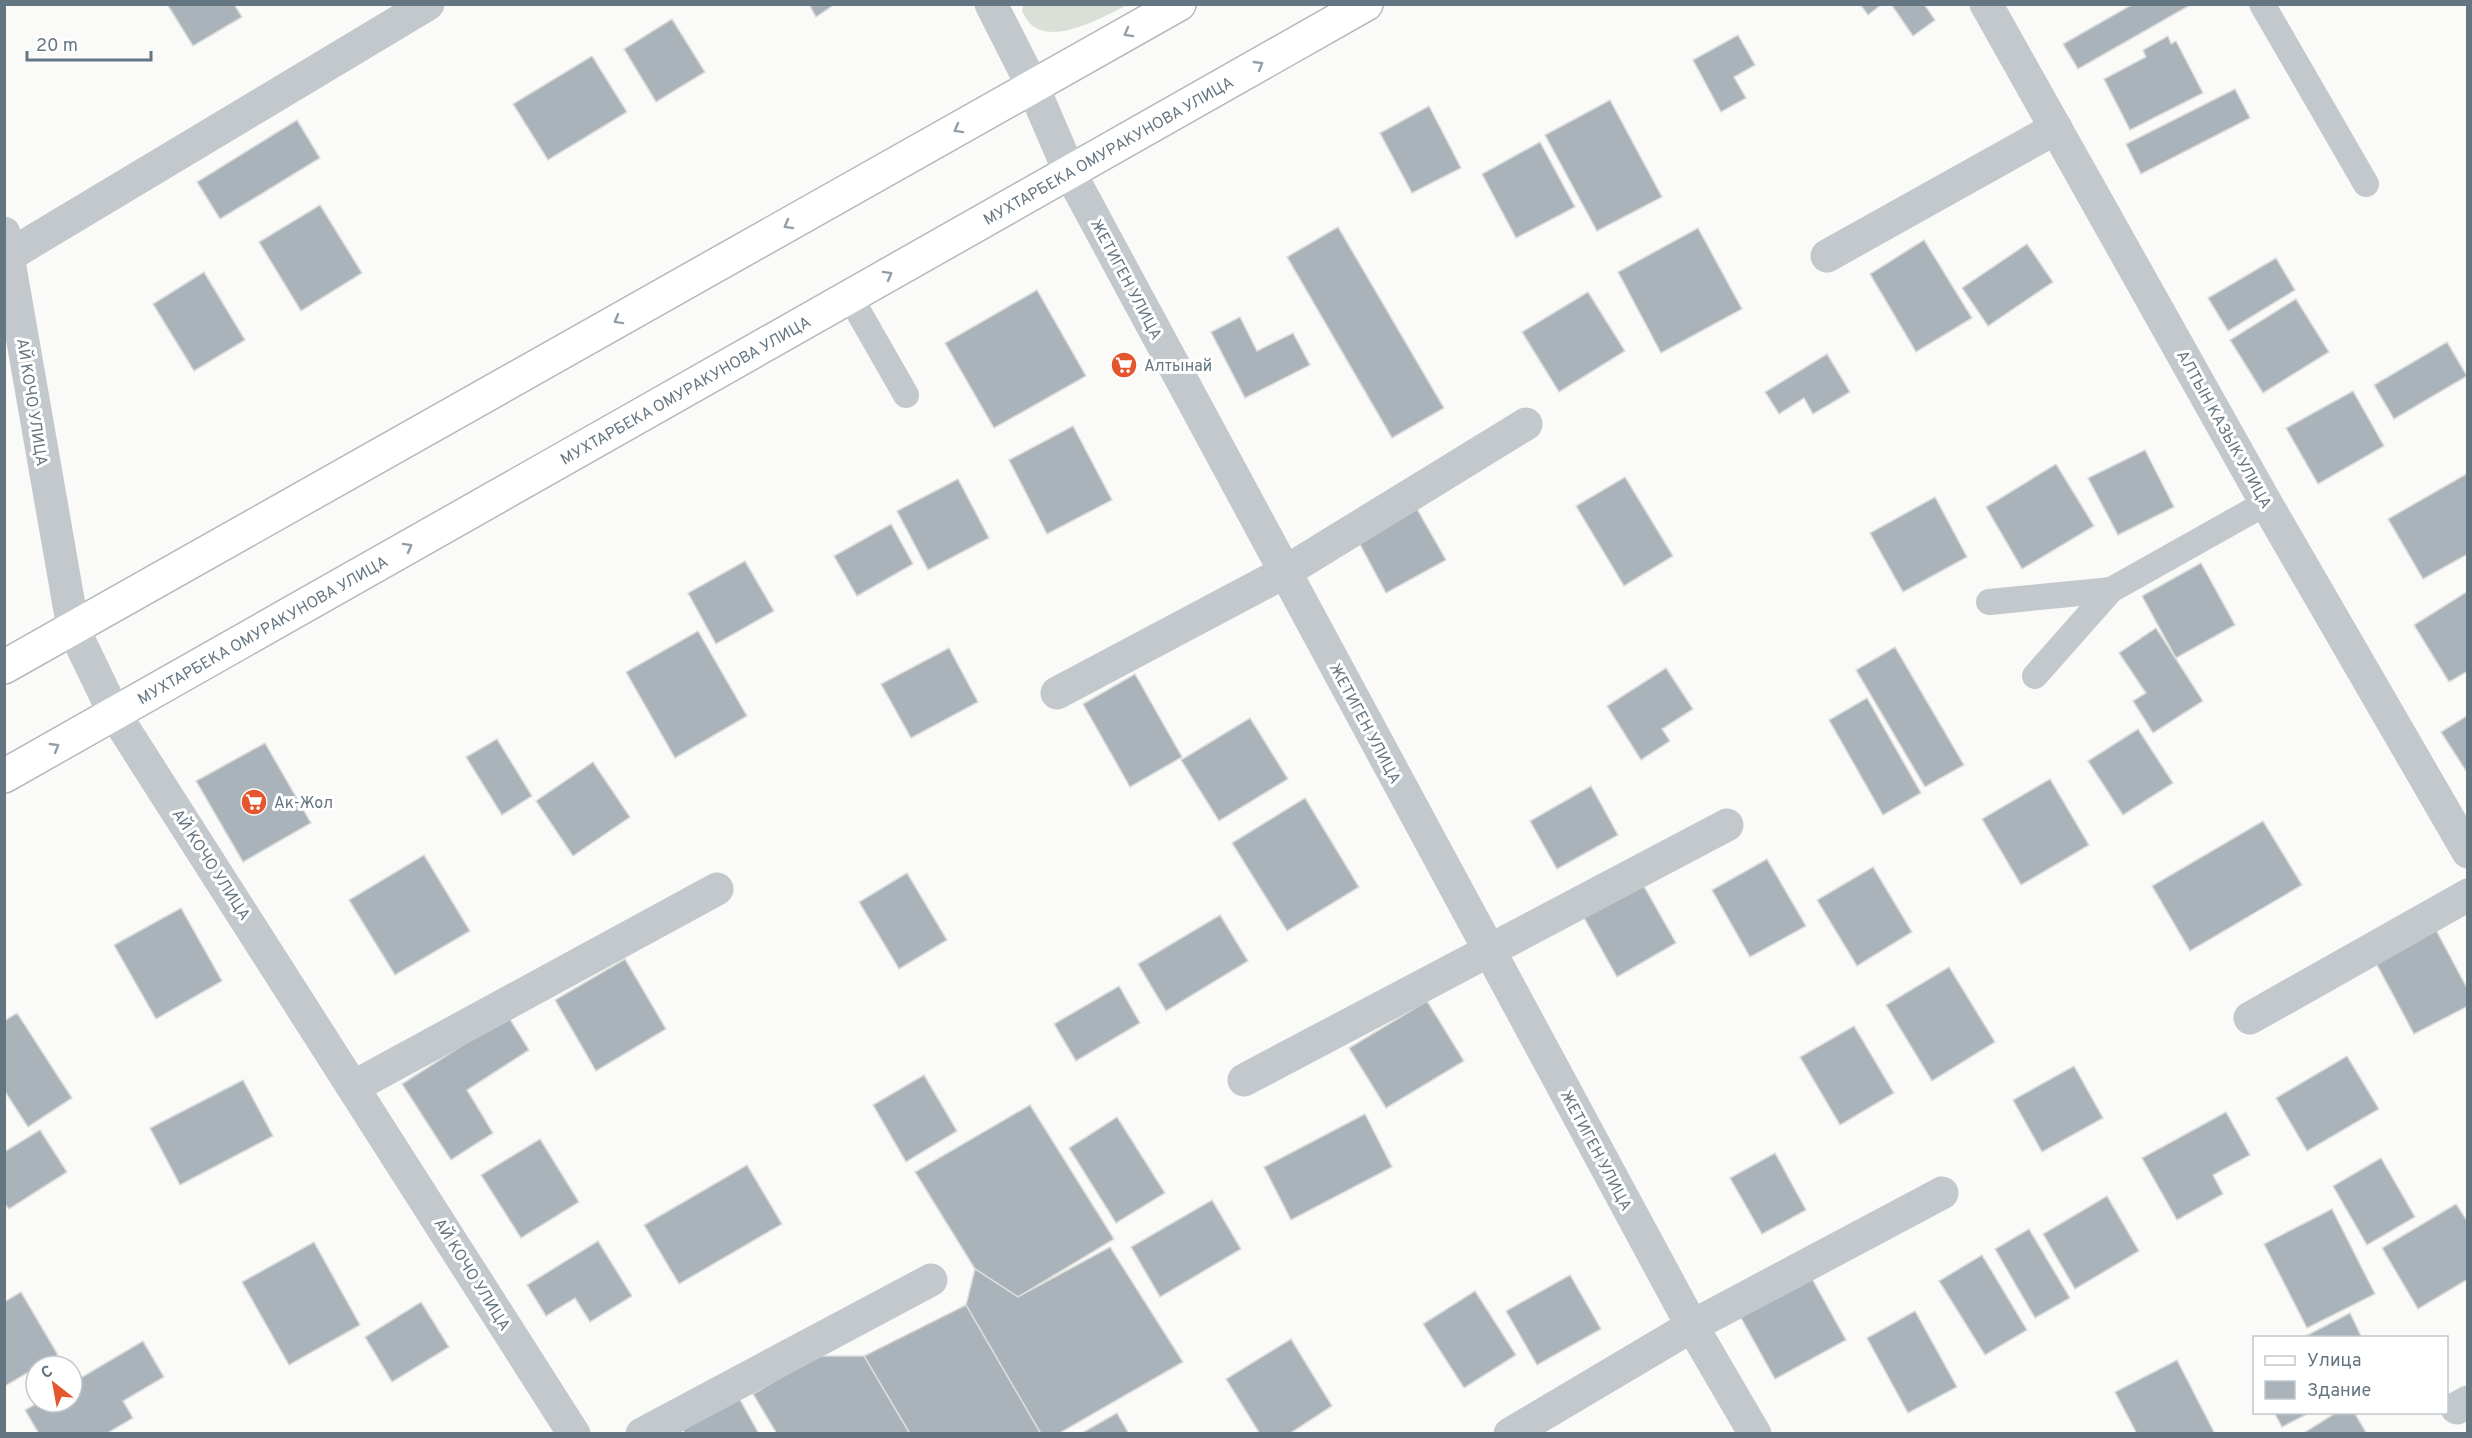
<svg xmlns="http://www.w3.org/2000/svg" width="2472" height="1438" viewBox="0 0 2472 1438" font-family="Overpass,sans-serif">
<rect width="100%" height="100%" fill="#fafaf8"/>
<path fill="#dadfd7" d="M1023,5V4L1127,5C1105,16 1057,44 1033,26C1028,23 1025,16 1022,11Z"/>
<g fill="#aab3b9" stroke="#dcdcda" stroke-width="1.5">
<path d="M167,4H234L242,17L193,46Z"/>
<path d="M809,4H835L816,17Z"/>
<path d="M1860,4H1882L1868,15Z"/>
<path d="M1891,4H1924L1935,20L1913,36Z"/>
<path d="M2133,4H2192L2078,69L2063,44Z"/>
<path d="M672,19L705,72L656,102L624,49Z"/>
<path d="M1738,35L1755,65L1734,77L1746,98L1721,112L1693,60Z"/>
<path d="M2168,36L2171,44L2176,41L2203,93L2130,130L2104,79L2146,57L2143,50Z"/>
<path d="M592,56L627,112L548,160L513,104Z"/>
<path d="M2235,89L2250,118L2141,174L2126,144Z"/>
<path d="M1610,100L1662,197L1597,231L1545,135Z"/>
<path d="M1429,106L1461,168L1412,193L1380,133Z"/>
<path d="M297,120L320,158L220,219L197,182Z"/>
<path d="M1540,142L1575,207L1516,238L1482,174Z"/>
<path d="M320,205L362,273L301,311L259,242Z"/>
<path d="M1338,227L1444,408L1392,438L1287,257Z"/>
<path d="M1698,228L1742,309L1661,353L1618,272Z"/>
<path d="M1924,240L1972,318L1916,352L1870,274Z"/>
<path d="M2027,244L2053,282L1988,326L1962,288Z"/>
<path d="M2276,258L2295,290L2228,331L2208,298Z"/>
<path d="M204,272L245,340L194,371L153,304Z"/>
<path d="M1037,290L1086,376L994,428L945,343Z"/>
<path d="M1588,292L1625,351L1559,392L1522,332Z"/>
<path d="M2296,299L2329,352L2263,393L2230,340Z"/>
<path d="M1240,317L1257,351L1293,333L1310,365L1245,398L1211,332Z"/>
<path d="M2447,342L2467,376L2394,419L2374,385Z"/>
<path d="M1827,354L1850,392L1813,414L1804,398L1779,414L1765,392Z"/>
<path d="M2353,391L2384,446L2318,484L2286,428Z"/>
<path d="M1073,426L1112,500L1047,534L1009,460Z"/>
<path d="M2145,450L2174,507L2118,535L2088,478Z"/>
<path d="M2056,464L2094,526L2022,569L1986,507Z"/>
<path d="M2468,473V554L2423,579L2388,519Z"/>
<path d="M1625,477L1673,556L1624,586L1576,506Z"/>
<path d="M958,479L989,538L928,570L897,511Z"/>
<path d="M1935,497L1967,557L1903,592L1870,533Z"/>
<path d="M1413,502L1446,560L1386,593L1355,535Z"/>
<path d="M891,524L913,564L857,596L834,556Z"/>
<path d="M745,561L774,611L716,644L688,593Z"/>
<path d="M2201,563L2235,625L2176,658L2142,596Z"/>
<path d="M2468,591V671L2449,682L2414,625Z"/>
<path d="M2156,628L2203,701L2153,733L2133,701L2146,693L2119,653Z"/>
<path d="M698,631L747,716L675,758L626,672Z"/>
<path d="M1895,647L1964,765L1925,787L1856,670Z"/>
<path d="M949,648L978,702L911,738L881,684Z"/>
<path d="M1666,668L1693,709L1662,729L1670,741L1641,760L1607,706Z"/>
<path d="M1135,674L1182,757L1130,787L1083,704Z"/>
<path d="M1867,698L1921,793L1883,815L1829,720Z"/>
<path d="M2468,715V774L2441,732Z"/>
<path d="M1250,718L1288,779L1219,821L1181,760Z"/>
<path d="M2138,729L2173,783L2123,815L2088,761Z"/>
<path d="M497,739L532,796L502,815L466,757Z"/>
<path d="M265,743L311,823L243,862L196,781Z"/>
<path d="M593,762L630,817L573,856L536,801Z"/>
<path d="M2050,779L2089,845L2021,885L1982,819Z"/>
<path d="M1591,786L1618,835L1557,869L1530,821Z"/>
<path d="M1305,798L1359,887L1287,931L1232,843Z"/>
<path d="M2263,821L2302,885L2190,951L2152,886Z"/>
<path d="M424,855L470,931L395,975L349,900Z"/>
<path d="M1767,859L1806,926L1750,957L1712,890Z"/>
<path d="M1873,867L1912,932L1857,966L1817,900Z"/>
<path d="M907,873L947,940L899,969L859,902Z"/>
<path d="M1641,881L1676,943L1617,977L1582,914Z"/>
<path d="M181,908L222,981L156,1019L114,945Z"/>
<path d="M1220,915L1248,961L1166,1011L1138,964Z"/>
<path d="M2436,930L2468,990V1006L2414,1034L2376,963Z"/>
<path d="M625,959L666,1029L596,1071L555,1000Z"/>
<path d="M1949,967L1995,1042L1932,1081L1886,1005Z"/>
<path d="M1119,986L1140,1023L1076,1061L1054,1024Z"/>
<path d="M1427,1001L1464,1061L1386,1108L1349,1048Z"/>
<path d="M17,1013L72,1098L28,1127L4,1090V1021Z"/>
<path d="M508,1016L529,1050L467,1090L493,1133L451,1160L402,1084Z"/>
<path d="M1854,1026L1894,1093L1840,1125L1800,1057Z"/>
<path d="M2347,1056L2379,1109L2307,1151L2276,1098Z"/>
<path d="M2074,1066L2103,1118L2042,1152L2013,1100Z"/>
<path d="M924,1075L957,1131L906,1162L873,1105Z"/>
<path d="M243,1080L273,1136L180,1185L150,1128Z"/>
<path d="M1030,1105L1114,1239L1018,1297L975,1269L915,1172Z"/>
<path d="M2226,1112L2250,1155L2213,1175L2223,1194L2177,1220L2142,1158Z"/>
<path d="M1365,1114L1392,1167L1291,1220L1264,1167Z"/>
<path d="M1117,1117L1165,1193L1116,1223L1069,1148Z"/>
<path d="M40,1130L67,1172L9,1209L4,1203V1152Z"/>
<path d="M540,1139L579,1202L521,1238L481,1175Z"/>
<path d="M1775,1153L1806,1210L1762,1234L1730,1178Z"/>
<path d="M2381,1158L2415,1217L2367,1245L2333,1186Z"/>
<path d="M747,1165L782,1224L679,1284L644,1225Z"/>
<path d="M2107,1196L2139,1251L2075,1289L2043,1234Z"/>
<path d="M1212,1200L1241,1249L1160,1297L1131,1247Z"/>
<path d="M2456,1204L2468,1222V1279L2418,1309L2382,1248Z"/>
<path d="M2332,1209L2375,1294L2307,1328L2264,1244Z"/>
<path d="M2029,1229L2070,1298L2035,1318L1995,1249Z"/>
<path d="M598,1241L632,1296L590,1322L575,1298L546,1316L527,1285Z"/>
<path d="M314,1242L360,1325L289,1365L242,1282Z"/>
<path d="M1110,1247L1183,1362L1058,1434H1041L966,1305L975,1269L1018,1297Z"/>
<path d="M1982,1255L2027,1330L1985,1355L1939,1281Z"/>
<path d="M1570,1275L1601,1329L1537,1365L1506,1311Z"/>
<path d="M1811,1277L1846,1340L1775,1379L1740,1316Z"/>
<path d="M1475,1291L1516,1355L1464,1388L1423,1324Z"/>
<path d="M21,1292L58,1355L5,1386L4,1302Z"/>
<path d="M421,1302L449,1347L392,1382L365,1337Z"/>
<path d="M966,1305L974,1319L1041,1434H910L864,1356Z"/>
<path d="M1915,1311L1957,1387L1908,1413L1867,1338Z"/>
<path d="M2350,1313L2362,1338H2302Z"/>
<path d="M1291,1339L1332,1406L1289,1434H1260L1226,1379Z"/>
<path d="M143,1341L164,1377L123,1401L133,1418L106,1434H39L25,1410L39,1402H72V1383Z"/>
<path d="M818,1356H864L910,1434H777L753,1394Z"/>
<path d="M2177,1360L2215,1434H2137L2115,1392Z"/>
<path d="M738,1396L759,1434H685L682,1428Z"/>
<path d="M2274,1412H2311L2282,1427Z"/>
<path d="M2337,1412H2354L2367,1434H2302Z"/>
<path d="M1117,1413L1129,1434H1080Z"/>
</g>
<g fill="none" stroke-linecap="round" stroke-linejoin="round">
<defs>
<g id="secondary">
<path d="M4,667L1179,4"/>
<path id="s1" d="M4,776L1366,4"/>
</g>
</defs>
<use href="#secondary" stroke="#b3babf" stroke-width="36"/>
<g stroke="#c3c8cc" stroke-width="26">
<path d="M2262,4L2366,184"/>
<path d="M850,297L906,395"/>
<path d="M1989,602L2111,590L2266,503"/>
<path d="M2035,676L2111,590"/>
</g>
<g stroke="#c3c8cc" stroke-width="33">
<path d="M991,4L1033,87L1070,173L1692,1326L1755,1434"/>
<path d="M1986,4L2266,503L2468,852"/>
<path d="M4,233L73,628L114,713L574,1434"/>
<path d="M8,256L428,4"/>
<path d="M1827,256L2056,128"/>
<path d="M1057,693L1285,572L1526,424"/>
<path d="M2250,1018L2468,895"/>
<path d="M1244,1080L1727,825"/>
<path d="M355,1086L717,889"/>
<path d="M2457,1408L2468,1402"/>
<path d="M642,1434L931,1280"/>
<path d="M1510,1434L1692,1326L1942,1193"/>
</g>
<use href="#secondary" stroke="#fff" stroke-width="33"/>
</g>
<defs><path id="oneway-chevron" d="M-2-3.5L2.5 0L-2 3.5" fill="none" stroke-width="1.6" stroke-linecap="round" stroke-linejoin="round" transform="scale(1.5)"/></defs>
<g stroke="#939fa8">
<use href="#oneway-chevron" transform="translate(1128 33) rotate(151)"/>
<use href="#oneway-chevron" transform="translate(1259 65) rotate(-30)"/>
<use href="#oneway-chevron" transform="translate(958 129) rotate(151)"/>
<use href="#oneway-chevron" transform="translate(788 225) rotate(151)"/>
<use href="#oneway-chevron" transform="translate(888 275) rotate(-29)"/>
<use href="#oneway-chevron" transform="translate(618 320) rotate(151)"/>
<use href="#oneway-chevron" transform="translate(408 547) rotate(-29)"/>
<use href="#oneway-chevron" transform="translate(55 747) rotate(-30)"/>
</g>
<defs>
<symbol id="supermarket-disc" viewBox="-11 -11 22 22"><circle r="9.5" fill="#e4572e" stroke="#fff"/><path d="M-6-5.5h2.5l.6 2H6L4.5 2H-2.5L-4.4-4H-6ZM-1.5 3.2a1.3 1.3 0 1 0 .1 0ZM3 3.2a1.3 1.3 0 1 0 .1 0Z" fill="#fff"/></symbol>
</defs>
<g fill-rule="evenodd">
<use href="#supermarket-disc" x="1109" y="350" width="30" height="30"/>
<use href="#supermarket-disc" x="239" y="787" width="30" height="30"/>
</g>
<g text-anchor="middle" stroke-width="6" stroke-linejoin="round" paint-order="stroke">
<g font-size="16" fill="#657683" stroke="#fff">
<text dy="6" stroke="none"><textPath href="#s1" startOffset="1269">МУХТАРБЕКА ОМУРАКУНОВА УЛИЦА</textPath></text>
<text transform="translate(1127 279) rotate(62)" y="6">ЖЕТИГЕН УЛИЦА</text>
<text dy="6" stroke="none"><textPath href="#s1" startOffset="783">МУХТАРБЕКА ОМУРАКУНОВА УЛИЦА</textPath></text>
<text transform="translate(33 402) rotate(81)" y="6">АЙ КОЧО УЛИЦА</text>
<text transform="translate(2225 429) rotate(61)" y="6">АЛТЫН КАЗЫК УЛИЦА</text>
<text dy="6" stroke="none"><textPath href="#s1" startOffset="297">МУХТАРБЕКА ОМУРАКУНОВА УЛИЦА</textPath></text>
<text transform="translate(1366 723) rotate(62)" y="6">ЖЕТИГЕН УЛИЦА</text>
<text transform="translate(212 864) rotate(57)" y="6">АЙ КОЧО УЛИЦА</text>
<text transform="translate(1597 1150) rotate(62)" y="6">ЖЕТИГЕН УЛИЦА</text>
<text transform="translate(473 1274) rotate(58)" y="6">АЙ КОЧО УЛИЦА</text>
</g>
<g font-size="16" fill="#657683" stroke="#fff" text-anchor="start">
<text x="1144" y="371">Алтынай</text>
<text x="274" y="808">Ак-Жол</text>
</g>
</g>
<rect width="2472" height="1438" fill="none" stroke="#657683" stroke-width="12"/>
<rect x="2253" y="1336" width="195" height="78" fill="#ffffff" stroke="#c1c8cd" stroke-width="1.5"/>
<rect x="2265" y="1356" width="30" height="9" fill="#ffffff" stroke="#c1c8cd" stroke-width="1.5"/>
<text x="2307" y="1366" font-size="18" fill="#657683">Улица</text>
<rect x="2265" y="1381" width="30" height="18" fill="#aab3b9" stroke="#c1c8cd" stroke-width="1.5"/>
<text x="2307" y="1396" font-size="18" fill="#657683">Здание</text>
<g transform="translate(54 1384) rotate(329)"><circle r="28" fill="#ffffff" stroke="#c1c8cd" stroke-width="1.5"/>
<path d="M0-4.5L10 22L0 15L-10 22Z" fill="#e4572e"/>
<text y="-9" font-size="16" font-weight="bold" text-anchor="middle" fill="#657683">С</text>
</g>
<path d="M27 51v9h124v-9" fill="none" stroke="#657683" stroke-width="3"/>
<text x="36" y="51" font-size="18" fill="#657683" stroke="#ffffff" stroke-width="4.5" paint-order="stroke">20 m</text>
</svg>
